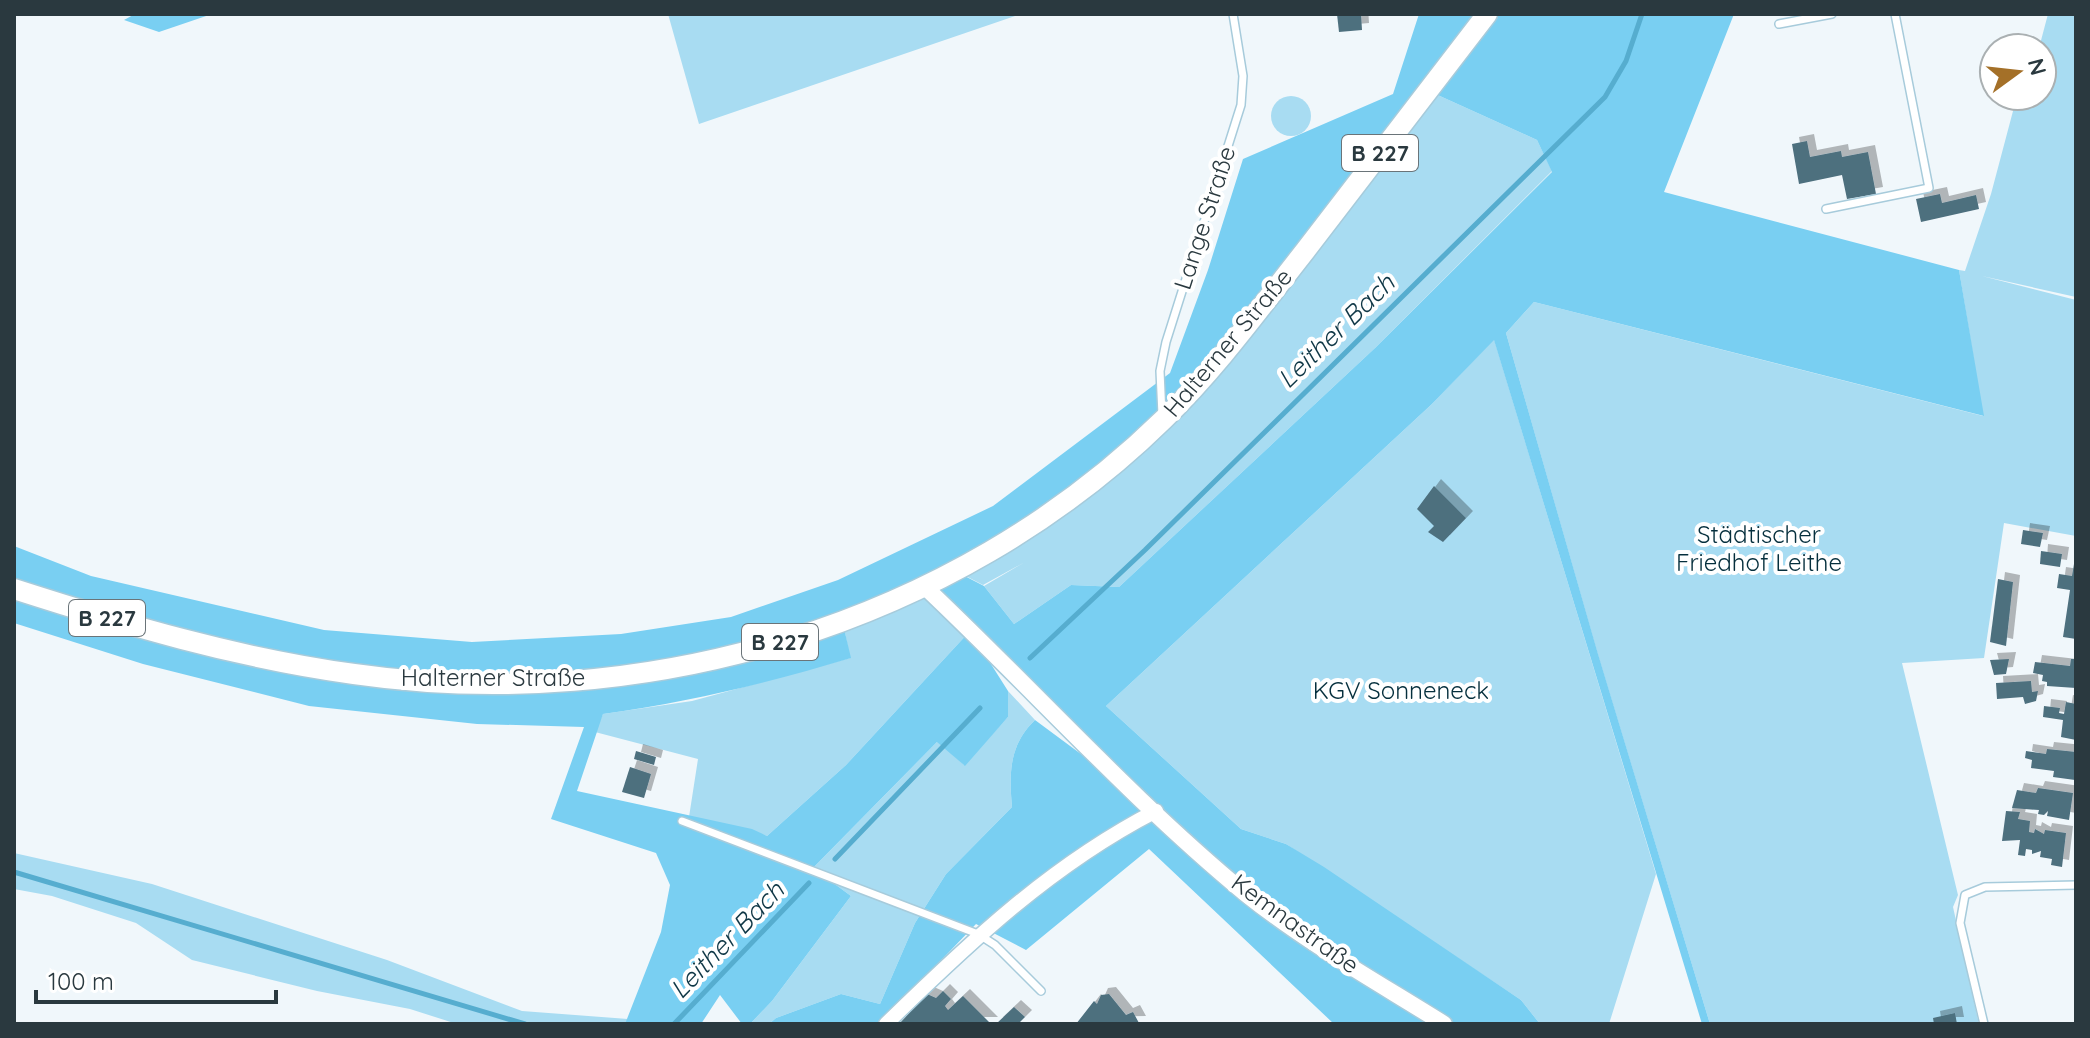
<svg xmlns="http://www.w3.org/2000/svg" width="2090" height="1038" viewBox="0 0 2090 1038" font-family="Quicksand,sans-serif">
<defs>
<filter id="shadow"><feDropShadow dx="7" dy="-7" stdDeviation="0" flood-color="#0004"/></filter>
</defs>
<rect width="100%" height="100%" fill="#f0f7fb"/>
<g fill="#a8dcf2">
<path d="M668,14H1021L699,124Z"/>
<path d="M2048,14H2076V297L1982,276L2076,300V536L2004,523L1984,658L1902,663L1958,895L1953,907L1979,1024H1710L1598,655L1506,333L1534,302L1983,416L1959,270L1965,271L1991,194L2017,96H2042L2039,48Z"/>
<path d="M1431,92L1537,140L1552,171L1375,348L1119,587L1071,585L1014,624L984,586L1025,562L983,585L958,572L1022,535Z"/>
<circle cx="1291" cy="116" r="20"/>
<path d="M1494,339L1656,874L1609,1024H1540L1521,1000L1286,844L1241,829L1106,706L1432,404Z"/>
<path d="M926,589L970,631L846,765L767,836L689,817L698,759L595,732L603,714L692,701L850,658L843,623Z"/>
<path d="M1008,691L1035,720C1009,745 1009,773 1012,807L946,874L915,923L880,1004L841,994L776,1018L769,1024H750L772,1001L851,896L813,868L938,741L964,765L1008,717Z"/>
<path d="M14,853L152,884L387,960L522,1011L628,1019L625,1024H457L410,1009L317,991L192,960L136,923L52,896L14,889Z"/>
</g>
<g fill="#79cff2">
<path d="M135,14H212L159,32L124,20Z"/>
<path d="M1419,14H1482L1195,386L1019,532L842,620L851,658C768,683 688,702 603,714L577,791L752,829L767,836L846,765L970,631L1008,691V717L965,766L937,742L813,868L851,896L772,1001L750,1024H742L720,995L701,1024H625L661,932L670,885L656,853L551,819L584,727L477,724L309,706L143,664L14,623V546L91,576L324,630L472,642L621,634L731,617L838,580L993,506L1170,373L1208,270L1243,159L1393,94Z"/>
<path d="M1490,14H1734L1664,192L1959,270L1984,416L1534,302L1506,333L1598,654L1710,1024H1702L1494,340L1432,404L1106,706L1241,829L1286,844L1324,867L1521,1000L1540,1024H1334L1149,849L1026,950L976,924L880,1024H769L776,1018L841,994L880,1004L915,923L946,874L1012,807C1009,773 1009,745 1035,720L1143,800L927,588L957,572L984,586L1014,624L1071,585L1119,587L1375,348L1552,172L1537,140L1431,92Z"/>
</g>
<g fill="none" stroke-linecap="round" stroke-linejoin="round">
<g stroke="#56adcf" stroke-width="5">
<path d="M1030,658L1145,550L1605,97L1626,61L1642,14"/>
<path d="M835,859L980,708"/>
<path d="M14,872L525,1024"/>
<path d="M674,1024L809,883"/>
</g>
</g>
<g fill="#4d6f7e" filter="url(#shadow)">
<path d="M1337,14H1361L1362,30L1339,32Z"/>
<path d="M1807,141L1810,157L1841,151L1842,157L1868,152L1876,194L1847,199L1842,175L1799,184L1792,144Z"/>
<path d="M1940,194L1942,203L1976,195L1979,209L1921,222L1916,199Z"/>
<path d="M1434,486L1466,518L1443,542L1428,532L1434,526L1417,509Z"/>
<path d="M2023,530L2043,533L2040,547L2021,544Z"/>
<path d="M2041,551L2062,554L2060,567L2040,564Z"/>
<path d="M2074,564H2076V639L2063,637L2070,590L2057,588L2059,574L2072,576Z"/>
<path d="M1998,579L2013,582L2006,646L1990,642Z"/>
<path d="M2009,659L2006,674L1994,675L1990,660Z"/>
<path d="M2071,659H2076V688L2047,686V682L2042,681L2043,675L2033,673L2035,662L2070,666Z"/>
<path d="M2031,681L2032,692L2038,691L2036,701L2025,704L2023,697L1997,699L1996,683Z"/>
<path d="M2066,702L2076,704V740L2061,737L2063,720L2043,717L2044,706L2060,708L2059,713L2064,714Z"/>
<path d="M2047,749L2076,752L2075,780L2053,777L2054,771L2031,768L2032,760L2025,758L2026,751L2046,754Z"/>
<path d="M636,751L656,757L654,765L634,759Z"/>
<path d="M630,767L651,774L644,798L622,792Z"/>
<path d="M2038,788L2073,793L2069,820L2047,816L2048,811L2044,815L2038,814L2039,810L2012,808L2017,790L2036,793Z"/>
<path d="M2006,811L2020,812L2018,819L2030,821L2029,832L2034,833L2035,829L2044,834L2045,830L2066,833L2062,867L2051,865L2052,859L2040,857L2041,851L2032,854V850L2026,849L2025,856L2018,855L2020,840L2002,841Z"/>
<path d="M943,991L951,999L945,1006L948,1010L963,996L991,1024H899L927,994L936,998Z"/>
<path d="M1109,994L1126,1015L1133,1012L1139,1023L1076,1024L1094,1001L1097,1004L1101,995Z"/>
<path d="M1014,1007L1025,1017L1018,1024H996Z"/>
<path d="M1955,1013L1957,1024H1934L1933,1018Z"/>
</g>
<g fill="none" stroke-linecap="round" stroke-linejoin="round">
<defs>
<g id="service">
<path d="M1779,24L1832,14"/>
<path d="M1826,209L1929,188L1895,14"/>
<path d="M1162,415L1160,371L1166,342L1241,105L1243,76L1233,14"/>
<path d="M682,821L978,934L995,945L1041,991"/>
<path d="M1984,1024L1960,923L1965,895L1985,887L2076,885"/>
</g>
<path id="minor" d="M886,1024C969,943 1051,865 1156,811"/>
<path id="tertiary" d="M925,587C1032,688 1132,800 1246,894C1307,943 1377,982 1444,1024"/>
<path id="primary" d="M14,589C126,625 237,658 354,674C644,716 954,625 1164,419C1216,369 1260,308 1305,251C1366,172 1426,93 1487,14"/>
</defs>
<use href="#service" stroke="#a7cbdb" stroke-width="10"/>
<use href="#minor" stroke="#a7cbdb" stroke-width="17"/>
<use href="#tertiary" stroke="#a7cbdb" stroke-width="19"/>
<use href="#primary" stroke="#a7cbdb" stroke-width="23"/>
<use href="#service" stroke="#fff" stroke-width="7"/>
<use href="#minor" stroke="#fff" stroke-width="14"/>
<use href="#tertiary" stroke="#fff" stroke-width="16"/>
<use href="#primary" stroke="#fff" stroke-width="20"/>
</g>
<g text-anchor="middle" stroke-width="8" stroke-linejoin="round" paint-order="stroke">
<g fill="#fff" stroke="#6a7479" stroke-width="2">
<rect x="1342" y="135" width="76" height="36" rx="6"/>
<rect x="69" y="600" width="76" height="36" rx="6"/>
<rect x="742" y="624" width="76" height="36" rx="6"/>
</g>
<g font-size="22" font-weight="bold" fill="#2a393f">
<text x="1380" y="161">B 227</text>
<text x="107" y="626">B 227</text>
<text x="780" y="650">B 227</text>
</g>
<g font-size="24" fill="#2a393f" stroke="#fff">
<text transform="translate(1205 218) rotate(-72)" y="8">Lange Straße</text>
<text transform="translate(1228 343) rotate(-50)" y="8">Halterner Straße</text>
<text x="493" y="686">Halterner Straße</text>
<text transform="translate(1295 924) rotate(36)" y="8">Kemnastraße</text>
</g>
<g font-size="24" fill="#052f3d" stroke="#fff">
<text x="1759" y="543">Städtischer<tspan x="1759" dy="28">Friedhof Leithe</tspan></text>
<text x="1401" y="699">KGV Sonneneck</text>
</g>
<g font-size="26" font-style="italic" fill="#0f3746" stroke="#fff">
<text transform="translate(1336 331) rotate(-44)" y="9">Leither Bach</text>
<text transform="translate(727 940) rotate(-46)" y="9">Leither Bach</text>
</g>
</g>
<rect width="2090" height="1038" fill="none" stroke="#2a393f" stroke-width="32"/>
<g transform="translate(2018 72) rotate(75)"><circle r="38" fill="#ffffff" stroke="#aab0b2" stroke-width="2"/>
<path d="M0-6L14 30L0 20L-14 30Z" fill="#a47028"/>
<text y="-12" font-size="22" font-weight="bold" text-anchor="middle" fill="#2a393f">N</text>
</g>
<path d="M36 990v12h240v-12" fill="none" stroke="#2a393f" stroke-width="4"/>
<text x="48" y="990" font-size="24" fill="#2a393f" stroke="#ffffff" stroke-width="6" paint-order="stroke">100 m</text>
</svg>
